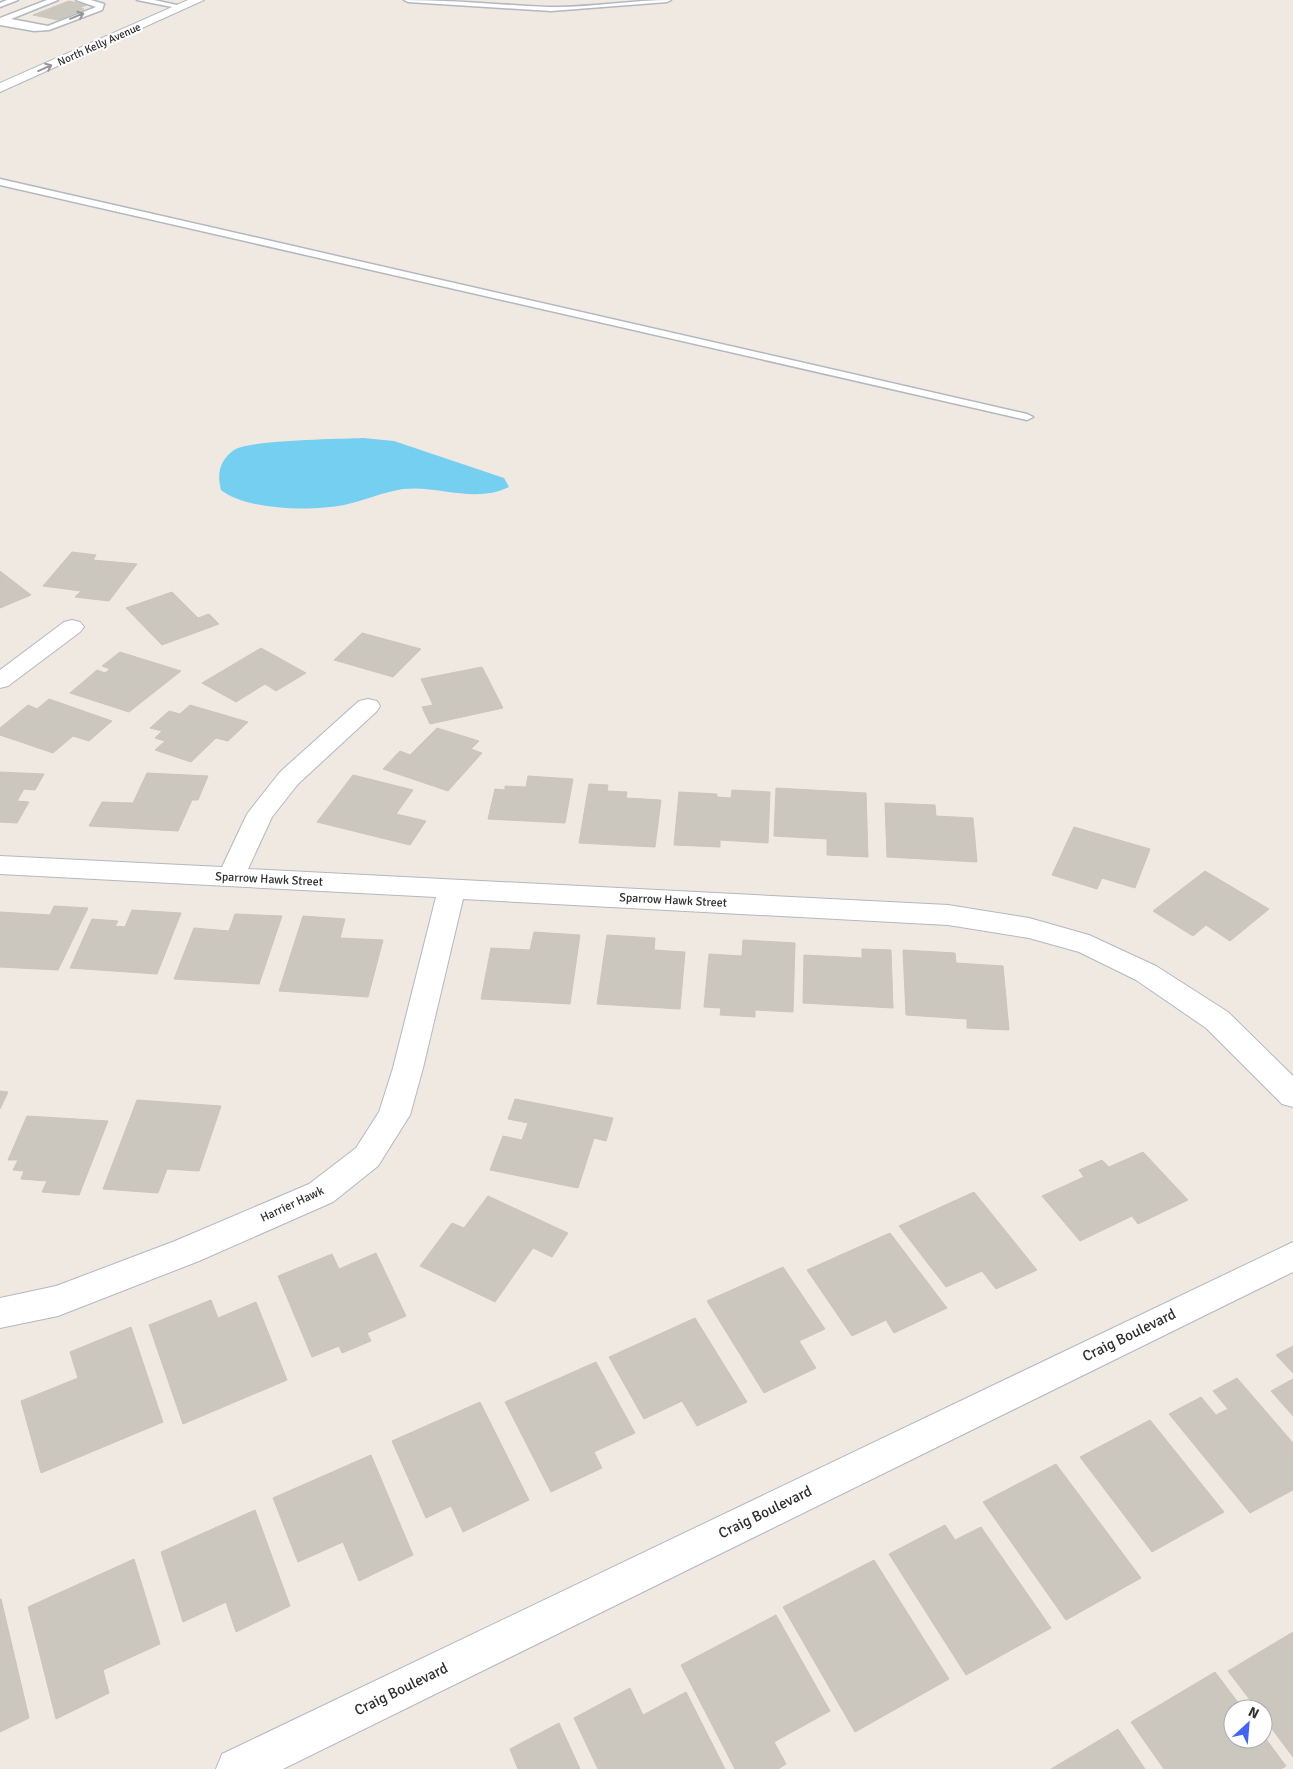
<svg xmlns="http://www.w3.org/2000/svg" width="1293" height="1769" viewBox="0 0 1293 1769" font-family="Signika,sans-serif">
<rect width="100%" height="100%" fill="#efe9e1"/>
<path fill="#75cff0" d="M363,438L394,441L504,478L509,487C474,504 439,485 403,489C383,492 363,501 344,505C311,511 248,511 221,490C217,474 219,461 234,450C248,440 340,439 363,438Z"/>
<g fill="#cbc7bf" stroke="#cbc5ba">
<path d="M69,1L87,5L79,8L84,9L58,20L33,15Z"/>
<path d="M72,552L96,555L93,560L137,564L109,601L75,597L81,591L43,586Z"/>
<path d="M0,571L31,595L0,608Z"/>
<path d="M172,592L198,618L209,614L219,624L162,645L126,608Z"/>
<path d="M362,633L421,649L393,677L334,660Z"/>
<path d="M261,648L306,673L276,691L265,684L236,702L202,683Z"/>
<path d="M120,652L181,671L129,712L70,693L97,670L105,673L110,669L102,666Z"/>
<path d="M482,667L503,708L430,724L422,707L433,705L421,679Z"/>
<path d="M49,699L112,721L89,741L73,736L53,753L0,735V728L28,705L37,709Z"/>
<path d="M190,705L248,722L228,741L216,738L191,762L155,750L165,741L155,738L162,731L150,728L169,711L180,714Z"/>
<path d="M437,728L479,741L471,749L482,753L448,791L383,769L400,751L410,755Z"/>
<path d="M0,772L44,774L35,790L24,789L17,801L29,802L17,823L0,822Z"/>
<path d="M147,773L208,776L198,800H192L178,831L89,826L102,802L133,803Z"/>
<path d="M353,775L413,790L396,814L426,821L410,845L317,822Z"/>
<path d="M528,776L573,779L565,823L488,819L495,789L505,790V786L526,787Z"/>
<path d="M589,784L608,785L607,791L627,792L626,798L661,800L655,847L579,843Z"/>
<path d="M776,788L866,793L868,857L827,855V839L774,836Z"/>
<path d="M732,790L770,792L768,843L720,840V847L674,845L679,792L717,794V797L731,798Z"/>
<path d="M885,803L935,805L936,816L973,818L977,862L887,857Z"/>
<path d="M1074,827L1150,849L1135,888L1102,878L1097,889L1052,875Z"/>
<path d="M1205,871L1269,909L1230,941L1206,925L1193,936L1153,911Z"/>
<path d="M54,906L88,908L58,970L0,967V912L50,915Z"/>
<path d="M132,910L181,913L157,974L70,968L92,919L118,921L115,926L125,927Z"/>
<path d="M235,914L282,916L259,984L174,979L194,928L229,931Z"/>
<path d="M303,916L345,919L340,938L383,940L368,997L279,991Z"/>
<path d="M534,932L580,935L570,1004L481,999L491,948L530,950Z"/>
<path d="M607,935L655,938L654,950L685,952L680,1009L597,1004Z"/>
<path d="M743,940L795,943L793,1012L755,1010V1017L720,1015L721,1008L704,1007L709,954L742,956Z"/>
<path d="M862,949L891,950L893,1008L803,1003L804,955L862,958Z"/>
<path d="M903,950L955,953L956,963L1003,966L1009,1030L967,1028V1019L906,1015Z"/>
<path d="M0,1091L8,1092L0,1109Z"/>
<path d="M515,1099L613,1118L606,1141L594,1138L578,1188L490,1170L503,1136L522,1140L528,1123L508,1119Z"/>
<path d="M137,1100L221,1106L199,1171L167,1169L158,1193L103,1189Z"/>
<path d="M27,1116L108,1121L79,1195L42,1192L47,1181L21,1179L24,1171L13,1170L18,1160H8Z"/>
<path d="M1143,1152L1188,1200L1138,1224L1132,1216L1080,1241L1042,1196L1084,1177L1079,1170L1102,1160L1109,1167Z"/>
<path d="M974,1192L1037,1270L996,1289L982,1271L946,1287L899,1226Z"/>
<path d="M488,1196L568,1233L552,1257L533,1248L495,1302L420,1266L452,1223L464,1228Z"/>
<path d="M890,1233L947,1308L894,1333L886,1320L852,1336L807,1270Z"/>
<path d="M376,1253L406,1316L367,1333L371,1341L342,1353L339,1346L312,1357L278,1276L332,1254L339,1269Z"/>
<path d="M783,1267L825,1329L799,1341L816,1368L764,1393L707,1301Z"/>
<path d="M211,1300L218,1318L256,1302L287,1380L183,1424L149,1325Z"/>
<path d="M695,1318L747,1402L697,1426L682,1401L644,1419L609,1357Z"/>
<path d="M131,1327L163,1422L41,1473L21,1401L78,1378L70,1352Z"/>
<path d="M1293,1346V1373L1276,1355Z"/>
<path d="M596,1362L635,1433L594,1452L602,1468L551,1492L505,1402Z"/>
<path d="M1237,1378L1293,1443V1490L1250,1513L1169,1414L1201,1397L1216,1415L1228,1409L1213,1391Z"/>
<path d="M1293,1379V1416L1271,1391Z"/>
<path d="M480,1402L529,1500L463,1532L451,1506L426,1518L392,1441Z"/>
<path d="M1150,1420L1224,1512L1152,1552L1080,1457Z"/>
<path d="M371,1455L413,1555L359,1581L343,1542L298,1562L273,1498Z"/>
<path d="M1056,1464L1141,1578L1066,1620L983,1502Z"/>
<path d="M255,1510L290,1606L236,1632L226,1602L183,1622L161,1552Z"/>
<path d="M945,1525L955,1540L981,1527L1051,1628L966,1675L889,1554Z"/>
<path d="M134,1559L160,1644L103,1670L109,1693L56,1719L28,1607Z"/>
<path d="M874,1560L949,1679L855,1732L783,1607Z"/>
<path d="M1,1599L29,1718L0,1732V1599Z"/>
<path d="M776,1615L830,1711L774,1742L786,1764L778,1769H735L681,1665Z"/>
<path d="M1293,1632V1757L1263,1717V1709H1257L1228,1671Z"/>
<path d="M1215,1672L1243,1709H1233V1739H1263V1735L1286,1766L1281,1769H1164L1131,1722Z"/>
<path d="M630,1688L643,1715L686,1692L725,1769H598L574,1718Z"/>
<path d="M559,1723L580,1769H518L510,1749Z"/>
<path d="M1118,1729L1145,1769H1051Z"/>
</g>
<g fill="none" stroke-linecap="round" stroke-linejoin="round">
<defs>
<g id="lane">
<path d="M7,0H18L0,7V3Z"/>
<path d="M47,0H58L11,19L48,26L96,7L76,0H91L104,4L102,10L49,30L34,31L0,25V18Z"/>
<path d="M137,0H154L186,7L182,9Z"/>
<path d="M404,0C453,0 501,5 549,7C589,8 630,0 671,0L667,2L551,11L408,2Z"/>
<path d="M0,179L1027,414L1033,417L1027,420L0,185Z"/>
</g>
<g id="street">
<path d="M72,620L80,622L84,627L80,632L8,686L0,688V670L64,622Z"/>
<path d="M368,699L377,701L380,706L377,711L298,784L272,817L248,869L948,905L1029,918L1089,935L1156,966L1228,1012L1293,1076V1107L1282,1104L1206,1028L1136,980L1079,952L1029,938L948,925L463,899L423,1068L410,1115L378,1166L333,1202L199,1261L58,1316L0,1328V1298L56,1286L175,1241L309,1184L356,1148L379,1112L393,1068L436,897L0,874V856L222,867L247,814L280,772L359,701Z"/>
<path d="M1293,1242V1272L283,1769H216L222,1754Z"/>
</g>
<path id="secondary" d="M188,0H204L0,92V83Z"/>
</defs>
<use href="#lane" stroke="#b4b7c1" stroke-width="3"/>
<use href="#street" stroke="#b4b7c1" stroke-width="2"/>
<use href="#secondary" stroke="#b4b7c1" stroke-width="2"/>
<use href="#lane" fill="#fff" fill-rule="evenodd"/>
<use href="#street" fill="#fff" fill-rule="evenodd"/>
<use href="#secondary" fill="#fff" fill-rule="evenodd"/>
</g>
<defs><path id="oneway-shaft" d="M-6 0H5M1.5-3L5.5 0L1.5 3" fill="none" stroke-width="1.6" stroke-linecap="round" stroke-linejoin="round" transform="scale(1.25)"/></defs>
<g stroke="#969696">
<use href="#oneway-shaft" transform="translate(77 16) rotate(-22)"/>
<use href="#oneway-shaft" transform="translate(45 68) rotate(-24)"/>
</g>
<g text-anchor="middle" stroke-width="4" stroke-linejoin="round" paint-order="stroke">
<g font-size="11" fill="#2e2e2e" stroke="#fff">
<text transform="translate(99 44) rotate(-24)" y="4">North Kelly Avenue</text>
</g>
<g font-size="12" fill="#2e2e2e" stroke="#fff">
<text transform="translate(269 879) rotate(3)" y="4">Sparrow Hawk Street</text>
<text transform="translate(673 900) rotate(3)" y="4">Sparrow Hawk Street</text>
<text transform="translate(292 1204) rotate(-25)" y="4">Harrier Hawk</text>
</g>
<g font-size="15" fill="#2e2e2e" stroke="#fff">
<text transform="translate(1129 1335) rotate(-26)" y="5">Craig Boulevard</text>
<text transform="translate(765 1512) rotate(-26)" y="5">Craig Boulevard</text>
<text transform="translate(401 1689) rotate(-26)" y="5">Craig Boulevard</text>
</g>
</g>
<g transform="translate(1248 1724) rotate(26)"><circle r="24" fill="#ffffff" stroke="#ababab"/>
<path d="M0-4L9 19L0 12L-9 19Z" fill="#4264fb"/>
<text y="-8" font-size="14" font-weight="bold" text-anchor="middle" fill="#2e2e2e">N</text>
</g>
</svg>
